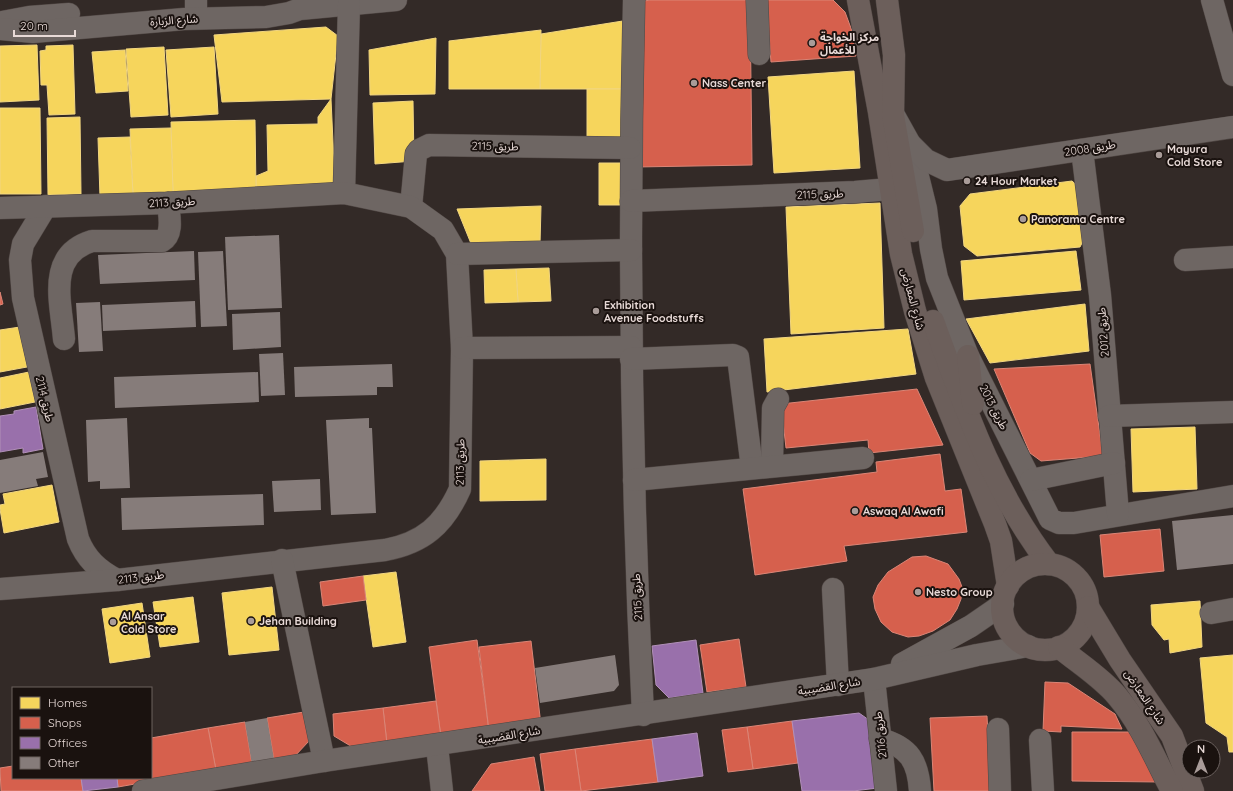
<svg xmlns="http://www.w3.org/2000/svg" width="1233" height="791" viewBox="0 0 1233 791" font-family="Quicksand,'Noto Sans Arabic',sans-serif">
<rect width="100%" height="100%" fill="#332a27"/>
<g fill="#f6d55c" stroke="#f2d681">
<path d="M629,20V89H540L541,34Z"/>
<path d="M326,27L338,36L331,99L222,102L214,35Z"/>
<path d="M541,30L540,89H449V41Z"/>
<path d="M436,38L435,94L370,95L369,50Z"/>
<path d="M37,45L39,100L0,102V46Z"/>
<path d="M73,45L75,114L49,115L47,85H41L40,51L46,50V46Z"/>
<path d="M164,47L168,115L131,117L126,49Z"/>
<path d="M214,47L218,114L171,117L166,50Z"/>
<path d="M125,50L128,91L96,93L92,52Z"/>
<path d="M854,71L860,168L774,173L768,77Z"/>
<path d="M587,89H629L621,146H587Z"/>
<path d="M331,99L335,186L256,191V176L268,171L267,125L318,124V117Z"/>
<path d="M413,101L414,161L375,164L373,103Z"/>
<path d="M0,108H40L41,194H0Z"/>
<path d="M80,117L81,194L48,195L47,118Z"/>
<path d="M255,120L256,191L173,193L171,122Z"/>
<path d="M171,128L173,193L133,195L130,129Z"/>
<path d="M130,137L133,195L100,197L98,138Z"/>
<path d="M599,163H623L630,205H599Z"/>
<path d="M1072,181L1082,190L1087,233L1080,247L977,256L964,246L960,206L970,194Z"/>
<path d="M880,203L884,328L791,334L786,207Z"/>
<path d="M541,206L540,244L472,246L457,209Z"/>
<path d="M1076,251L1081,290L964,300L961,261Z"/>
<path d="M549,268L551,301L518,302L516,269Z"/>
<path d="M516,269L518,302L485,303L484,270Z"/>
<path d="M1085,304L1089,351L990,363L966,319Z"/>
<path d="M20,327L27,367L0,372V330Z"/>
<path d="M908,329L916,374L767,392L764,339Z"/>
<path d="M29,372L35,402L0,409V378Z"/>
<path d="M1195,427L1197,489L1133,492L1131,429Z"/>
<path d="M546,459V500L480,501V461Z"/>
<path d="M52,485L59,522L4,533L0,509V505L5,504L3,494Z"/>
<path d="M396,572L406,642L373,647L363,576Z"/>
<path d="M272,587L279,650L229,655L222,593Z"/>
<path d="M193,597L199,642L160,647L153,602Z"/>
<path d="M1200,601L1202,647L1170,653L1169,639L1164,640L1152,625L1151,605Z"/>
<path d="M142,603L150,657L110,663L102,609Z"/>
<path d="M1233,655V752H1229L1227,737L1206,723L1200,658Z"/>
</g>
<g fill="#d6604d" stroke="#db8576">
<path d="M650,0H750L752,165L636,167L639,2Z"/>
<path d="M766,0H833L845,12L852,31L856,56L771,62Z"/>
<path d="M0,292L3,304L0,305Z"/>
<path d="M1090,364L1103,456L1041,461L1030,453L994,369Z"/>
<path d="M917,389L943,445L869,453L868,440L786,448L781,404Z"/>
<path d="M940,454L945,491L961,489L967,532L844,546L847,561L755,575L743,489L877,472L876,462Z"/>
<path d="M1160,529L1164,571L1104,577L1100,535Z"/>
<path d="M926,556L948,564L959,579L962,587L961,599L957,609L950,620L933,631L919,636L908,637L892,632L881,622L875,609L873,597L878,585L888,572L912,557Z"/>
<path d="M363,576L366,600L323,606L320,582Z"/>
<path d="M739,639L746,687L707,692L700,645Z"/>
<path d="M477,640L489,731L441,737L429,647Z"/>
<path d="M531,641L541,725L489,731L479,647Z"/>
<path d="M1045,682L1068,683L1115,714L1122,729L1061,726V732L1043,731Z"/>
<path d="M436,701L441,737L387,744L383,708Z"/>
<path d="M383,708L387,744L354,748L334,736L333,714Z"/>
<path d="M304,712L309,741L294,757L274,760L267,718Z"/>
<path d="M987,716L991,791H934L930,718Z"/>
<path d="M792,721L798,763L753,769L747,727Z"/>
<path d="M245,722L252,764L216,770L208,728Z"/>
<path d="M747,727L753,769L728,772L722,730Z"/>
<path d="M208,728L216,770L152,781L151,738Z"/>
<path d="M1072,732H1135L1159,782L1072,781Z"/>
<path d="M652,739L658,782L581,791L575,749Z"/>
<path d="M575,749L581,791H545L540,754Z"/>
<path d="M534,757L540,791H472L491,764Z"/>
<path d="M13,766V778H81L83,791H1L0,768Z"/>
<path d="M151,774L152,781L118,787L117,778H151Z"/>
</g>
<g fill="#9970ab" stroke="#b190b8">
<path d="M36,407L43,449L23,453V448L0,452V416L14,414V411Z"/>
<path d="M696,640L703,693L669,698L656,685L652,646Z"/>
<path d="M859,713L869,720L878,788L853,791H802L792,721Z"/>
<path d="M697,733L703,776L658,782L652,739Z"/>
<path d="M81,778H117L118,787L83,791Z"/>
</g>
<g fill="#867c7a">
<path d="M279,235L282,308L228,310L225,237Z"/>
<path d="M194,251L195,280L100,284L98,255Z"/>
<path d="M223,251L227,326L201,327L198,252Z"/>
<path d="M195,301L196,327L103,331L102,305Z"/>
<path d="M100,302L103,351L79,352L76,303Z"/>
<path d="M280,312L281,347L233,350L232,314Z"/>
<path d="M283,353L285,395L261,396L259,354Z"/>
<path d="M392,364L393,387H377V395L295,397L294,367Z"/>
<path d="M258,372L259,402L115,408L114,377Z"/>
<path d="M127,418L130,488L100,489V481L88,482L86,420Z"/>
<path d="M369,418V428H372L376,513L331,515L326,420Z"/>
<path d="M43,452L48,477L36,479L38,486L0,493V460Z"/>
<path d="M320,479L321,510L274,512L272,481Z"/>
<path d="M263,494L264,525L122,530L121,498Z"/>
<path d="M1233,515V564L1177,570L1172,521Z"/>
<path d="M615,655L619,685L614,691L540,703L535,668Z"/>
<path d="M267,718L274,760L252,764L245,722Z"/>
</g>
<g fill="none" stroke-linecap="round" stroke-linejoin="round">
<defs>
<g id="minor">
<path d="M634,0C628,238 631,476 643,715"/>
<path d="M757,0L759,54"/>
<path d="M1212,0L1233,75"/>
<path d="M196,18V0"/>
<path d="M2,22L29,17L69,14"/>
<path d="M0,29L33,32L184,19L266,17L289,13L300,9L396,0"/>
<path d="M895,117L910,144L926,209L931,249L937,278L968,356L1050,519L1059,523H1074L1233,496"/>
<path d="M910,144L926,160L947,170L1233,127"/>
<path d="M1082,150L1100,295L1118,514"/>
<path d="M344,193L349,4"/>
<path d="M631,201L855,192L890,189"/>
<path d="M46,206L23,244L20,260L23,298L78,539C86,559 98,570 117,580"/>
<path d="M411,207L416,154L419,150L429,145L630,148"/>
<path d="M0,208L168,203L344,193L411,207L443,230L457,254L462,348L460,489C444,525 423,543 385,550L117,580L0,589"/>
<path d="M457,254L631,250"/>
<path d="M1185,260L1233,257"/>
<path d="M64,339C61,302 46,255 92,241H162C174,234 169,215 168,203"/>
<path d="M462,348L631,347"/>
<path d="M631,359L733,355L738,357L752,468"/>
<path d="M1109,416L1233,412"/>
<path d="M772,466L773,408L778,399"/>
<path d="M634,480L863,458"/>
<path d="M1031,480L1114,463"/>
<path d="M282,560L324,761"/>
<path d="M833,589L838,685"/>
<path d="M1211,613L1233,609"/>
<path d="M902,664L971,626L1003,604"/>
<path d="M874,679L886,791"/>
<path d="M998,729L1000,791"/>
<path d="M880,739C910,747 918,762 920,791"/>
<path d="M1040,740L1043,791"/>
<path d="M437,746L442,791"/>
<path d="M143,791L324,761L874,679L977,655L1028,646"/>
</g>
<g id="major">
<path d="M858,0L879,112L901,254L915,311L936,378L995,524L1001,541L1008,586"/>
<path d="M887,0L894,55L893,115L913,231"/>
<path d="M933,321C965,408 992,490 1049,564"/>
<path d="M968,356L973,404"/>
<circle cx="1045" cy="607" r="43"/>
<path d="M1088,607L1120,660L1172,736L1193,791"/>
<path d="M1059,647C1078,663 1101,677 1117,696C1141,724 1155,759 1172,791"/>
</g>
</defs>
<use href="#minor" stroke="#504744" stroke-width="23"/>
<use href="#major" stroke="#504744" stroke-width="23"/>
<use href="#minor" stroke="#6e6663" stroke-width="22"/>
<use href="#major" stroke="#6c5f5b" stroke-width="22"/>
</g>
<g fill="#a99c99" stroke="#1a120f" stroke-width="1.5">
<circle cx="812" cy="43" r="4"/>
<circle cx="694" cy="83" r="4"/>
<circle cx="1159" cy="155" r="4"/>
<circle cx="967" cy="181" r="4"/>
<circle cx="1023" cy="219" r="4"/>
<circle cx="596" cy="311" r="4"/>
<circle cx="855" cy="511" r="4"/>
<circle cx="918" cy="592" r="4"/>
<circle cx="251" cy="621" r="4"/>
<circle cx="113" cy="622" r="4"/>
</g>
<g text-anchor="middle" stroke-width="4" stroke-linejoin="round" paint-order="stroke">
<g font-size="11" fill="#e8dad7" stroke="#1a120f">
<text transform="translate(174 20) rotate(-4)" y="4">شارع الزبارة</text>
<text transform="translate(495 146) rotate(1)" y="4">طريق 2115</text>
<text transform="translate(1090 148) rotate(-9)" y="4">طريق 2008</text>
<text transform="translate(820 194) rotate(-2)" y="4">طريق 2115</text>
<text transform="translate(172 202) rotate(-3)" y="4">طريق 2113</text>
<text transform="translate(913 299) rotate(75)" y="4">شارع المعارض</text>
<text transform="translate(1103 332) rotate(-94)" y="4">طريق 2012</text>
<text transform="translate(45 399) rotate(77)" y="4">طريق 2114</text>
<text transform="translate(994 407) rotate(63)" y="4">طريق 2013</text>
<text transform="translate(460 462) rotate(-89)" y="4">طريق 2113</text>
<text transform="translate(141 577) rotate(-7)" y="4">طريق 2113</text>
<text transform="translate(637 597) rotate(-93)" y="4">طريق 2115</text>
<text transform="translate(829 686) rotate(-9)" y="4">شارع القضيبية</text>
<text transform="translate(1145 697) rotate(56)" y="4">شارع المعارض</text>
<text transform="translate(509 735) rotate(-9)" y="4">شارع القضيبية</text>
<text transform="translate(880 735) rotate(-96)" y="4">طريق 2116</text>
</g>
<g font-size="11" font-weight="bold" fill="#e8dad7" stroke="#1a120f" text-anchor="start">
<text x="820" y="41">مركز الخواجة<tspan x="820" dy="13">للأعمال</tspan></text>
<text x="702" y="87">Nass Center</text>
<text x="1167" y="153">Mayura<tspan x="1167" dy="13">Cold Store</tspan></text>
<text x="975" y="185">24 Hour Market</text>
<text x="1031" y="223">Panorama Centre</text>
<text x="604" y="309">Exhibition<tspan x="604" dy="13">Avenue Foodstuffs</tspan></text>
<text x="863" y="515">Aswaq Al Awafi</text>
<text x="926" y="596">Nesto Group</text>
<text x="121" y="620">Al Ansar<tspan x="121" dy="13">Cold Store</tspan></text>
<text x="259" y="625">Jehan Building</text>
</g>
</g>
<rect x="12" y="687" width="140" height="92" fill="#1a120f" stroke="#6c625f"/>
<rect x="20" y="697" width="20" height="12" fill="#f6d55c" stroke="#6c625f"/>
<text x="48" y="707" font-size="12" fill="#e8dad7">Homes</text>
<rect x="20" y="717" width="20" height="12" fill="#d6604d" stroke="#6c625f"/>
<text x="48" y="727" font-size="12" fill="#e8dad7">Shops</text>
<rect x="20" y="737" width="20" height="12" fill="#9970ab" stroke="#6c625f"/>
<text x="48" y="747" font-size="12" fill="#e8dad7">Offices</text>
<rect x="20" y="757" width="20" height="12" fill="#867c7a" stroke="#6c625f"/>
<text x="48" y="767" font-size="12" fill="#e8dad7">Other</text>
<g transform="translate(1201 759)"><circle r="19" fill="#1a120f" stroke="#6c625f"/>
<path d="M0-3L7 15L0 10L-7 15Z" fill="#a99c99"/>
<text y="-6" font-size="11" font-weight="bold" text-anchor="middle" fill="#e8dad7">N</text>
</g>
<path d="M14 30v6h61v-6" fill="none" stroke="#e8dad7" stroke-width="2"/>
<text x="20" y="30" font-size="12" fill="#e8dad7" stroke="#1a120f" stroke-width="3" paint-order="stroke">20 m</text>
</svg>
